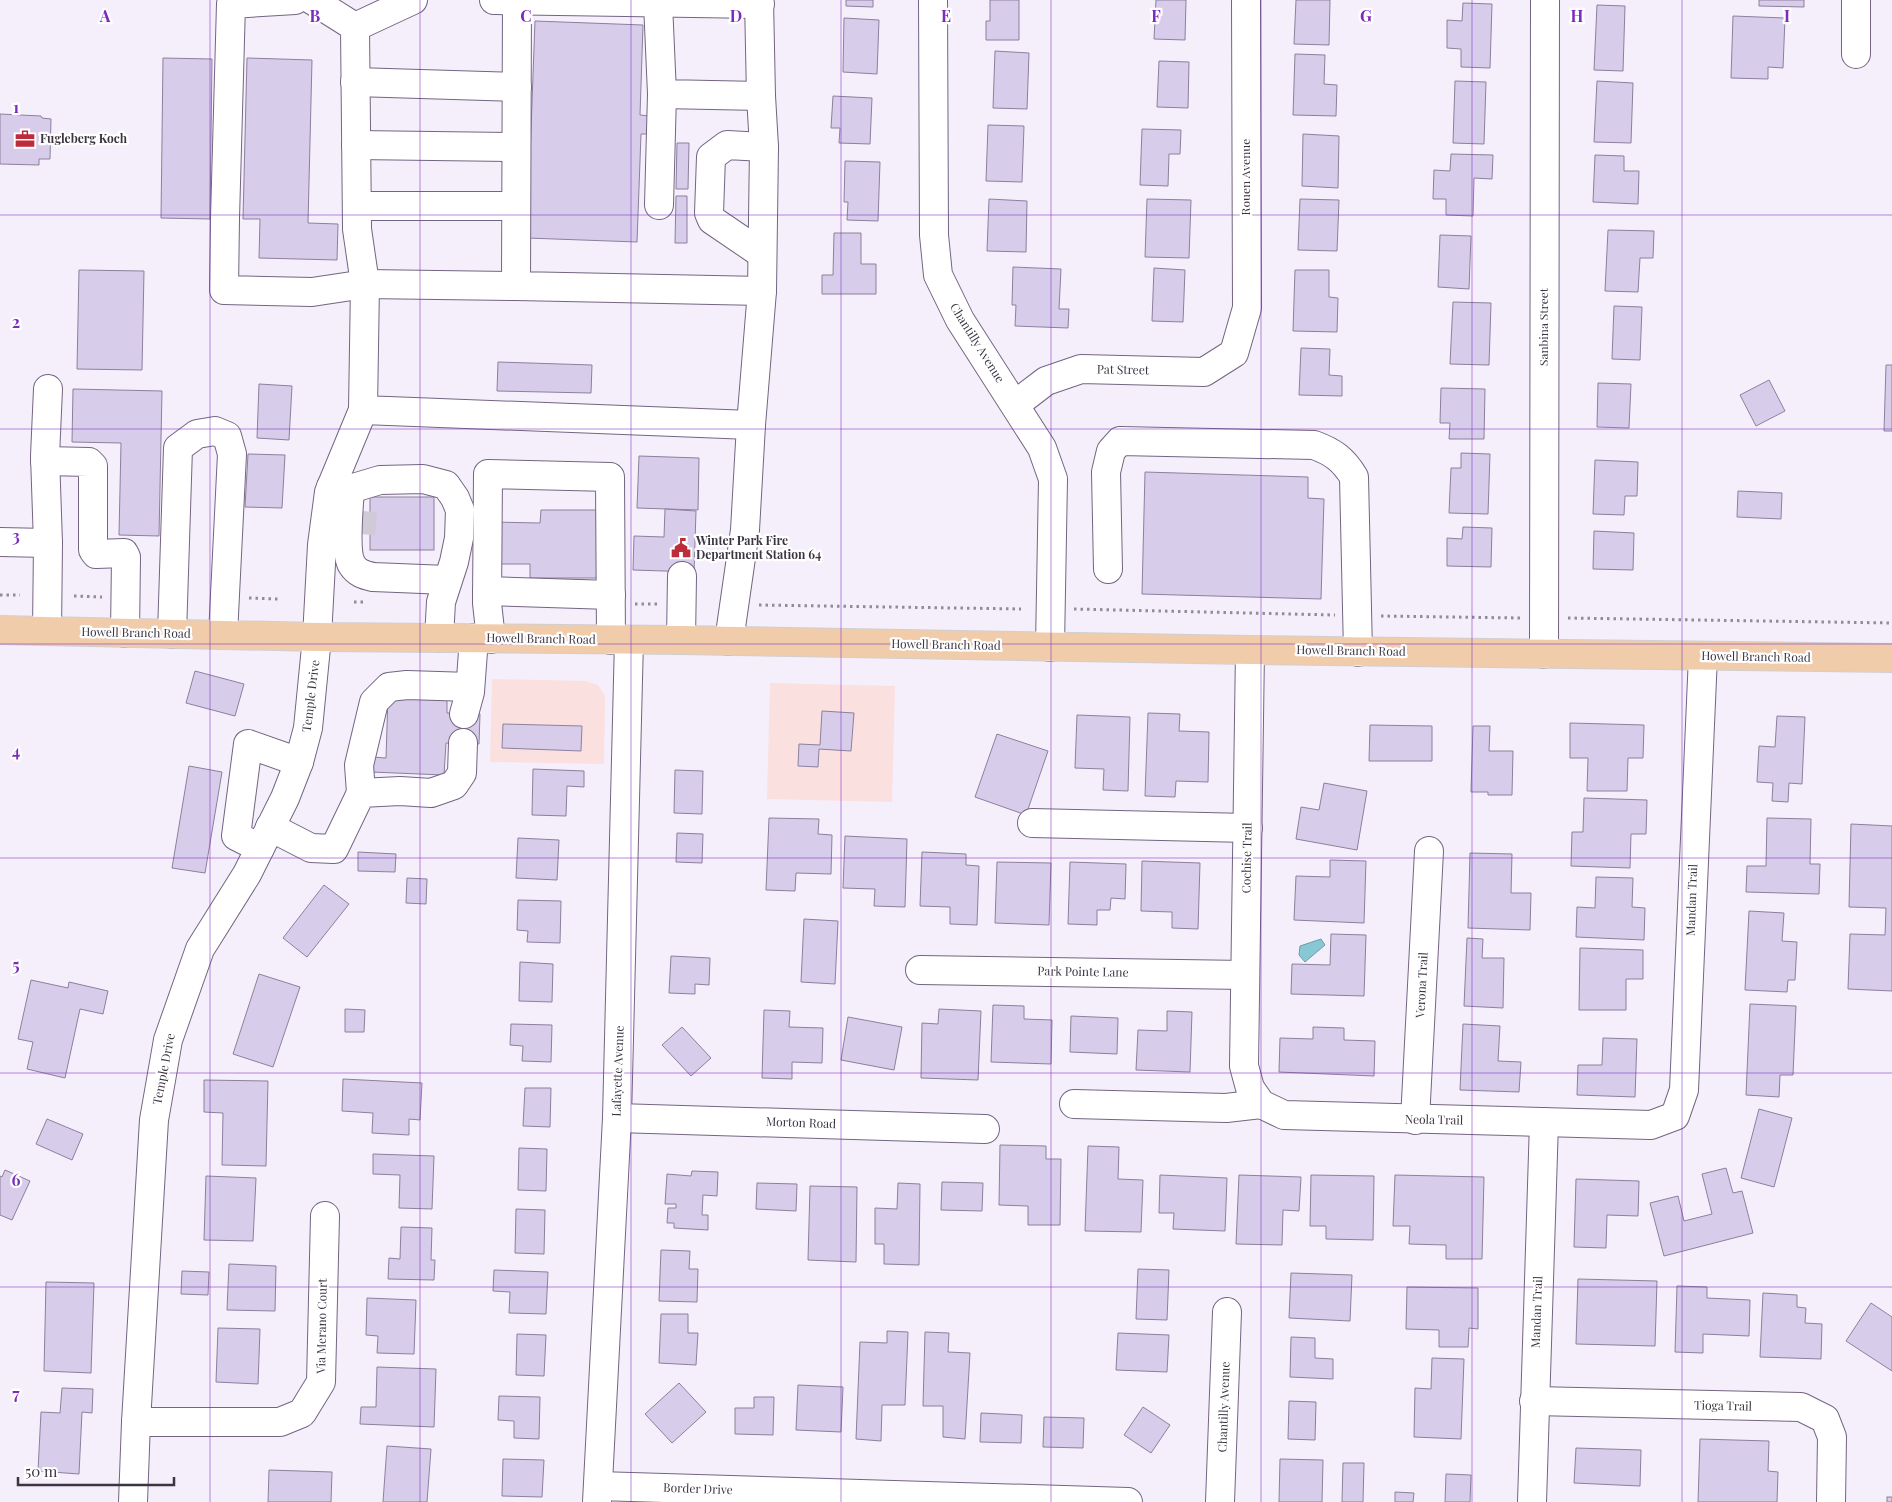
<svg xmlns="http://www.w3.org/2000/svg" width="1892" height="1502" viewBox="0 0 1892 1502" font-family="'Playfair Display',serif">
<rect width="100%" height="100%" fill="#f5effb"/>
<g fill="#fbe0e0">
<path d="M492,679L586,681L598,685L605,696L604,764L490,762Z"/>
<path d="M770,683L895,686L892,802L767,799Z"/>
</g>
<path fill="#87c8d4" stroke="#709ca8" d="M1321,939L1325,945L1305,962L1299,955L1300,946Z"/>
<g fill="#d8cceb" stroke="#8c809d">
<path d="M846,0H873V7L846,6Z"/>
<path d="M990,0H1019V40H986V21H990Z"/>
<path d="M1156,0H1186L1185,40L1154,39Z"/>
<path d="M1296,0H1330L1329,45L1294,44Z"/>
<path d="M1759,0H1804V7L1759,6Z"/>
<path d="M1463,3L1492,4L1490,68L1461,67V49L1447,48V20L1462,21Z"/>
<path d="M1597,5L1625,6L1623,71L1594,70Z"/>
<path d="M1733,16L1785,18L1783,68L1768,67V79L1731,78Z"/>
<path d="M844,18L879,20L877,74L843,72Z"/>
<path d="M535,21L643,25L640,115L650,116V134H641L637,242L527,238Z"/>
<path d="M995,51L1029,53L1027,109L993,108Z"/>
<path d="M1295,54L1325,55L1324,84L1337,85L1336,116L1293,115Z"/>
<path d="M163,58L212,59L210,219L161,218Z"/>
<path d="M247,58L312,60L308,223L338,224L337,260L259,258L260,219H243Z"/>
<path d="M1159,61L1189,62L1188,108L1157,107Z"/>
<path d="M1455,81L1486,82L1484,144L1453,143Z"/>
<path d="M1597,81L1633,83L1631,143L1594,142Z"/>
<path d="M833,96L872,98L870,144L839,143L840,128H831Z"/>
<path d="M0,114L41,116L42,118L51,119L50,159H39V165L0,164Z"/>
<path d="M988,125L1024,126L1022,182L986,181Z"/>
<path d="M1142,129L1181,130L1180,154H1169L1168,186L1140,185Z"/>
<path d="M1303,134L1339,136L1338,188L1302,186Z"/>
<path d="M677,143H689L688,189H676Z"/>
<path d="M1451,154L1493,155L1492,179L1474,178L1473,216L1446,215V199H1433L1434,170L1450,171Z"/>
<path d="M1595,155L1624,156V171H1639L1638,204L1593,202Z"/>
<path d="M845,161L880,162L878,221L847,220L848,202H844Z"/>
<path d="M676,196H687V243H675Z"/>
<path d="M989,199L1027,201L1026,252L987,251Z"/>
<path d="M1147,199L1191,200L1189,258L1145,257Z"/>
<path d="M1300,199L1339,200L1337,251L1298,250Z"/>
<path d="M1608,230L1654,231L1653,258H1640L1638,292L1605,291Z"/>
<path d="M834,233H861V264H876V294H822V275H833Z"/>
<path d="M1440,235L1471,236L1469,289L1438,287Z"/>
<path d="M1013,267L1061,269L1059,309H1069L1068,328L1015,326L1016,305H1012Z"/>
<path d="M1154,268L1185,270L1183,322L1152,321Z"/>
<path d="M79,270L144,271L142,370L77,369Z"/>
<path d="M1295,270H1329V297L1338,298L1337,332L1293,331Z"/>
<path d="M1453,302L1491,303L1489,365L1450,364Z"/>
<path d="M1614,306L1642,307L1640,360L1612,359Z"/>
<path d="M1301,348L1330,349L1329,375L1342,376V396L1299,395Z"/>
<path d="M498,362L592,365L591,393L497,391Z"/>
<path d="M1886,365H1892V431H1884Z"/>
<path d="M1769,380L1785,411L1756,426L1740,395Z"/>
<path d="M1598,383L1631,384L1629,428L1597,427Z"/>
<path d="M259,384L292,386L289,440L257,438Z"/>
<path d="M1441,388L1485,389L1484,439H1449L1450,423H1440Z"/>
<path d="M73,389L162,391L159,536L119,535L121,443L72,442Z"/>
<path d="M1461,453L1490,454L1488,514L1449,513L1451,468H1461Z"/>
<path d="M248,454L285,455L282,508L245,507Z"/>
<path d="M639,456L699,458L698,510L637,508Z"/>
<path d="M1595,460L1638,462L1637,496H1625L1624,515L1593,514Z"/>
<path d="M1145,472L1308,477V498L1324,499L1321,599L1142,594Z"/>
<path d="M1738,491L1782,493L1781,519L1737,517Z"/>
<rect x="370" y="497" width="64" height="53"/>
<path d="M665,509L696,511L694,572L633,570L634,536L664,537Z"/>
<path d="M541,510H605V578H530V564H492V522L540,523Z"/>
<path d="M1463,527L1492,528L1491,567L1447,566V538L1462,539Z"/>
<path d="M1594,531L1634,533L1633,570L1593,569Z"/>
<path d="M195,671L244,684L235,716L186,703Z"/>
<path d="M388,696L447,698V713L480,714L479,744L446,743L444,775L371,772L372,757L386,758Z"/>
<path d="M822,711L854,713L851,751L819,749L818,767L798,766L799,744L820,745Z"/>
<path d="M1148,713L1180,714L1179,731L1209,732L1208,782L1176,781L1175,797L1145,796Z"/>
<path d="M1077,715L1130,717L1128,791L1103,790L1104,769L1075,768Z"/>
<path d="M1777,716L1805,717L1802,784L1789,783L1788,802L1772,801L1773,783L1757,782L1759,746L1775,747Z"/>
<path d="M1570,723L1644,725L1643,758H1628L1627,791H1587L1588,758H1570Z"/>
<path d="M503,724L582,726L581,751L502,748Z"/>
<path d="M1370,725L1432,726V761H1369Z"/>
<path d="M1473,726H1490L1489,751H1513L1512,795H1488V792H1471Z"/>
<path d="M997,734L1048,751L1026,815L975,797Z"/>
<path d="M189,766L222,772L205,873L172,868Z"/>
<path d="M533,769L584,771V787L567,786L566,816L532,815Z"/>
<path d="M675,770L703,771L702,814L674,813Z"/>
<path d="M1324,783L1367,791L1357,850L1296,839L1301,807L1319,810Z"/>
<path d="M1584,798L1647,800L1646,834H1631L1630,868L1571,866L1572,832H1583Z"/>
<path d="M769,818L819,819L818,834L832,835L831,874L796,873L795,891L766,890Z"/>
<path d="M1767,818L1811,819L1810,864H1820L1819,894L1746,892L1747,866H1766Z"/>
<path d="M1851,824L1892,826V991L1848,989L1850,934L1885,935L1886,908L1849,907Z"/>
<path d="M677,833L703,834L702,863L676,862Z"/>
<path d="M845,836L907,839L905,907L874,906L875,889L843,888Z"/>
<path d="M518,838L559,840L557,880L516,878Z"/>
<path d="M358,852L396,854L395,872L358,871Z"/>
<path d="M922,852L966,854V865L979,866L977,925L950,924V907L920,906Z"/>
<path d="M1470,853L1512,854L1511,893H1531L1530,930L1468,928Z"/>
<path d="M1330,860L1366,861L1364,923L1294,920L1296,876L1330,877Z"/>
<path d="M1142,861L1200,863L1198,929L1172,928V912L1141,911Z"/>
<path d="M997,862L1051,863L1049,925L995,923Z"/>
<path d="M1070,862L1126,864L1125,899L1111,898L1110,910H1097V925L1068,924Z"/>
<path d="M1596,877L1633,878L1632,907L1645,908L1644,940L1576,937L1577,907L1595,908Z"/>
<path d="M407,878L427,879L426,904L406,903Z"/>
<path d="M324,885L349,904L307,957L283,938Z"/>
<path d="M518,900L561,901L560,943L527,942L528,931L517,930Z"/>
<path d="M1749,911L1784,913L1782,941L1797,942L1795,980H1788L1787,992L1745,990Z"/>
<path d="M804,919L838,921L835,984L801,982Z"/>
<path d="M1331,934L1366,935L1364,996L1291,994L1292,964L1330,965Z"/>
<path d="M1467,938L1483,939L1482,958H1504L1503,1008L1464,1006Z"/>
<path d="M1580,948L1643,950V979H1626V1010H1579Z"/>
<path d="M671,956L710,958L709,985L695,984V994L669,993Z"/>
<path d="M520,962L553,964L552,1002L519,1001Z"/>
<path d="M259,974L300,987L273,1067L233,1054Z"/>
<path d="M31,980L68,988L69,982L108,991L103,1014L80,1009L65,1078L27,1069L33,1042L18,1039Z"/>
<path d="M1750,1004L1796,1006L1793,1075H1780L1779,1097L1746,1095Z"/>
<path d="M993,1005L1024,1006V1019L1052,1020L1051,1064L991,1062Z"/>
<path d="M345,1009L365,1010L364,1032H345Z"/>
<path d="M939,1009L981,1011L978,1080L921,1078L922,1023L938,1024Z"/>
<path d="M764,1010L790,1011L789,1027L823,1028L822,1063L792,1062V1079L762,1078Z"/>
<path d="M1167,1011L1192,1012L1190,1072L1136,1070L1138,1030L1167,1031Z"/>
<path d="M1071,1016L1118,1018L1117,1054L1070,1052Z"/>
<path d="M848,1017L902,1027L894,1070L841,1060Z"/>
<path d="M511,1024L552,1025L551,1062L522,1061L523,1046L510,1045Z"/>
<path d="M1463,1024L1500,1026L1498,1061L1521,1062L1519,1092L1460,1090Z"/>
<path d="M682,1027L711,1058L691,1076L662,1045Z"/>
<path d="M1313,1027L1344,1028V1040L1375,1041L1374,1076L1279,1072L1280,1038L1313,1039Z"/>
<path d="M1603,1038L1637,1039L1635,1097L1577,1095L1578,1065H1602Z"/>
<path d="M343,1079L422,1083L420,1120L409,1119V1135L372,1133L373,1113L342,1111Z"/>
<path d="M204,1080L268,1081L266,1166L222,1165L223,1113L204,1112Z"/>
<path d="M525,1088H551L550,1127L523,1126Z"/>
<path d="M1759,1109L1792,1118L1774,1187L1741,1178Z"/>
<path d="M47,1119L83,1134L72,1160L36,1144Z"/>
<path d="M1000,1145L1046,1146V1159H1061L1060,1225H1028V1206L999,1205Z"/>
<path d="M1088,1146L1119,1147L1118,1179L1143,1180L1141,1232L1085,1231Z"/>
<path d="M519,1148L547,1149L546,1191L518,1190Z"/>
<path d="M373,1154L434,1156L432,1209L399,1208L400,1175L373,1174Z"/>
<path d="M1726,1168L1733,1193L1742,1191L1753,1233L1664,1256L1650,1203L1678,1196L1684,1221L1712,1214L1702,1174Z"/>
<path d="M5,1170L30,1181L12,1220L0,1215V1176L2,1177Z"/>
<path d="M692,1171L718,1172L717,1196L703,1195L702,1215H708V1230L674,1228V1223H667L668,1208H676V1204H665L667,1174L691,1176Z"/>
<path d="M1160,1175L1227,1178L1225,1231L1173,1229L1174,1213H1159Z"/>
<path d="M1239,1175L1301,1177L1299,1211L1283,1210L1282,1245L1236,1244Z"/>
<path d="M1311,1175L1374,1176L1373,1240L1326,1239V1226H1310Z"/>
<path d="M1395,1175L1484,1177L1482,1259H1446V1245L1409,1244L1410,1226H1393Z"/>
<path d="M206,1176L256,1178L253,1241L204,1240Z"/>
<path d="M1576,1179L1639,1181L1638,1216L1607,1215L1606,1248L1574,1247Z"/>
<path d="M942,1182L983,1183L982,1211L941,1210Z"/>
<path d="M757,1183L797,1184L796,1211L756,1209Z"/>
<path d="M898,1183L920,1184L919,1265L884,1264V1244H875V1208L897,1209Z"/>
<path d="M810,1186L857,1187L856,1262L808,1260Z"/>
<path d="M516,1209L545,1210L544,1254L515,1253Z"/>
<path d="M401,1227L432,1228L431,1260H435L434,1280L388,1279L389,1258L400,1259Z"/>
<path d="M661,1250L690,1251L689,1269H698L697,1302L659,1301Z"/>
<path d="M229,1264L276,1266L275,1311L227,1310Z"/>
<path d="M1138,1269L1169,1270L1167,1320L1136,1319Z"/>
<path d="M494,1270L548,1272L546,1314L509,1313L510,1292L493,1291Z"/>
<path d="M182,1271L209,1272L208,1295L181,1294Z"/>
<path d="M1291,1273L1352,1275L1350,1321L1289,1318Z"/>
<path d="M1578,1279L1657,1281L1655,1346L1576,1344Z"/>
<path d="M46,1282L94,1283L91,1373L44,1371Z"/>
<path d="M1677,1286L1707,1287V1298L1750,1300L1749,1336L1703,1334V1353L1675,1352Z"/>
<path d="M1407,1287L1478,1288V1329L1469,1328L1468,1347H1439V1330L1406,1329Z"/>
<path d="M1763,1293L1797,1295V1307L1806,1308L1805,1323L1822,1324L1821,1359L1760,1357Z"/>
<path d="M367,1298L416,1300L414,1354L377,1353L378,1336L366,1335Z"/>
<path d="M1871,1303L1892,1317V1371L1846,1341Z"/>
<path d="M661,1314H688V1333H698L696,1365L659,1363Z"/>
<path d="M218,1328L260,1329L258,1384L216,1382Z"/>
<path d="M887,1331L908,1332L905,1405H882L881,1441L856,1439L860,1342L887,1343Z"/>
<path d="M925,1332L949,1333L948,1352L970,1353L965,1439L943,1437V1406H923Z"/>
<path d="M1118,1333L1169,1335L1167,1372L1116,1370Z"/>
<path d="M517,1334L546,1335L544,1376L516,1375Z"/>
<path d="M1291,1337L1315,1338V1358L1333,1359V1379L1290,1377Z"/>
<path d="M1432,1358L1464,1359L1461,1439L1414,1437L1415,1388L1431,1389Z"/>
<path d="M377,1367L436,1369L434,1427L360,1424L361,1407H376Z"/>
<path d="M679,1383L706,1412L672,1443L645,1414Z"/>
<path d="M798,1385L843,1387L841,1432L796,1430Z"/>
<path d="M62,1388L93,1389L92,1413L82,1412L79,1474L38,1471L41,1412L60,1413Z"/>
<path d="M499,1396L540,1397L539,1439L514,1438V1421L498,1420Z"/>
<path d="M754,1397H774L773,1435L735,1434V1408H754Z"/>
<path d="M1289,1401L1316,1402L1315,1440L1288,1439Z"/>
<path d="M1143,1407L1170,1425L1151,1453L1124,1435Z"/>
<path d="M981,1413L1022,1415L1021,1443L980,1442Z"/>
<path d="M1044,1417L1084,1418L1083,1448L1043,1447Z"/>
<path d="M1700,1439L1769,1441L1768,1471L1778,1472L1777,1502H1698Z"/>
<path d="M387,1446L431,1449L427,1502H383Z"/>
<path d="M1576,1448L1641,1450L1640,1486L1574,1483Z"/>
<path d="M503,1459L544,1460L542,1497L502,1496Z"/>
<path d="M1280,1459L1323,1460L1322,1502H1279Z"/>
<path d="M1343,1463H1364L1363,1502H1342Z"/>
<path d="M269,1470L332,1472L331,1502H268Z"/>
<path d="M1446,1474L1471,1475L1470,1502H1445Z"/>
<path d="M1395,1492L1414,1493L1413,1502H1395Z"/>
<rect x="1887" y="1497" width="5" height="5"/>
</g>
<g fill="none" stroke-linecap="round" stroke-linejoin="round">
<path stroke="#d0cad6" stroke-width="28" stroke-dasharray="28 14" stroke-linecap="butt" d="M361,534L363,511"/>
<defs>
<g id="minor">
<path d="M295,0L231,4L225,218L224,290L312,292L365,284L516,286"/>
<path d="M312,0L355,27L357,229L365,284L363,410L751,425"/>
<path d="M494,0L760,4"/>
<path d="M517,0L516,286L762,291"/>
<path d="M933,0L934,235L938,275L960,320L1042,448L1053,479L1050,647"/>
<path d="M658,3L662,94L761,96"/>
<path d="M355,27L413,0"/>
<path d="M1856,54V0"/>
<path d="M355,82L517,87"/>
<path d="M356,145L516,147"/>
<path d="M659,205L662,94"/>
<path d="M357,206H516"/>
<path d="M762,254L712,220L709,213L711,157L727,145L764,147"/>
<path d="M48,389L45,456L48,543"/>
<path d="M1016,404L1046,381L1081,369L1204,372L1234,353L1247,308L1246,0"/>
<path d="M45,461L89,462L93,466V550L96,554L124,553L126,557L125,633"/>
<path d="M331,487L350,489L380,480L423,479L446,485L455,498L460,510L459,538L454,562L441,602L439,638"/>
<path d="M350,489C349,506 344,552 352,565C357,573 364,575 373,577L447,580"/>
<path d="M0,542L48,543L47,631"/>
<path d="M1108,569L1106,472L1111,451L1120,441L1314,445C1333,452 1343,459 1354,477L1358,652"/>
<path d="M487,591L611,595"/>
<path d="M172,634L178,448L197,434L215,431L227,436L232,454L223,635"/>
<path d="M491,639L487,603L488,474L610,477L611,640"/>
<path d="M681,640L682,576"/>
<path d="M729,641L745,530L751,425L762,291L764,147L761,96L759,0"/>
<path d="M1250,650L1244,1066L1250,1088L1261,1104L1284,1115L1651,1125L1675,1116L1684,1090L1703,656"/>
<path d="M1544,654L1545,0"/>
<path d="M464,714L470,692L474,638"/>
<path d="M361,793L359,765L374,702L389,687L407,685L470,687"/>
<path d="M1032,823L1248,828"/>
<path d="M270,827L311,848L334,849L361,793L400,791L431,793L454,785L462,773L463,743"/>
<path d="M260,848L236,836L248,744L299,762"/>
<path d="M920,970L1245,975"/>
<path d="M1074,1104L1226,1108L1261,1104"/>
<path d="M617,1118L985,1129"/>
<path d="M1415,1120L1429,851"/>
<path d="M1534,1401L1801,1407L1825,1419L1832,1437L1831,1502"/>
<path d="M136,1422H280L302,1413L321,1382L325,1216"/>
<path d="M598,1486L1128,1502"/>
<path d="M133,1502L136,1422L154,1120L168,1040L200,949L247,874L285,798L299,762L308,728L317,637L322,545L329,492L363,410"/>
<path d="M597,1502L617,1118L629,640"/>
<path d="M1220,1502L1227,1312"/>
<path d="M1532,1502L1544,1122"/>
</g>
<path id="major" d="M0,630L317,637L681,640L1250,650L1892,658"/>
</defs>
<use href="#minor" stroke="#736580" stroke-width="30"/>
<use href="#major" stroke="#d0cfd1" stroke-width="30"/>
<g stroke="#918b97" stroke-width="3" stroke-dasharray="2.5 4" stroke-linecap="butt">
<path d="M0,595H20"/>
<path d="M74,596L102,597"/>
<path d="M249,598L278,599"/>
<path d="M354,602H366"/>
<path d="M635,604H659"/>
<path d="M759,605L1021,609"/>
<path d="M1074,609L1335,615"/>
<path d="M1381,616L1520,618"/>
<path d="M1568,618L1892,623"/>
</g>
<use href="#minor" stroke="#fff" stroke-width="28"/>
<use href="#major" stroke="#f1ccab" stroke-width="28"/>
</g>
<path fill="none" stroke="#7b2cbf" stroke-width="1" stroke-opacity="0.55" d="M210,0V1502M420,0V1502M631,0V1502M841,0V1502M1051,0V1502M1261,0V1502M1472,0V1502M1682,0V1502M0,215H1892M0,429H1892M0,644H1892M0,858H1892M0,1073H1892M0,1287H1892"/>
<defs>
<symbol id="office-bare" viewBox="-9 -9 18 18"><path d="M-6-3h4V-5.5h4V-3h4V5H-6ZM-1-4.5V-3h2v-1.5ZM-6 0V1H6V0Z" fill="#bc2c3b" stroke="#fff" stroke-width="2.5" paint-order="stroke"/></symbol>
<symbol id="civic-bare" viewBox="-9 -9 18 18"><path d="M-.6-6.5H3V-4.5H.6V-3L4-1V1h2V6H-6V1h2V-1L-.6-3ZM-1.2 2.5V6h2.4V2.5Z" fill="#bc2c3b" stroke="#fff" stroke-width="2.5" paint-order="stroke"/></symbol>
</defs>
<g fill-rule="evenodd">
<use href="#office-bare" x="11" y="125" width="28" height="28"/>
<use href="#civic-bare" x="667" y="534" width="28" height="28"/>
</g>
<g text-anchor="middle" stroke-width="4.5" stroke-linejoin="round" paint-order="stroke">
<g font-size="12" font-weight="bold" fill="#3b3541" stroke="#fff" text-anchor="start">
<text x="40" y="143">Fugleberg Koch</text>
<text x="696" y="545">Winter Park Fire<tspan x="696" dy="14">Department Station 64</tspan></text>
</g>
<g font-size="12" fill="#3b3541" stroke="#fff">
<text transform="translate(1246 177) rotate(-90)" y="4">Rouen Avenue</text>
<text transform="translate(1544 327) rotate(-90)" y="4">Sanbina Street</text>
<text transform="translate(977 343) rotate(58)" y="4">Chantilly Avenue</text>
<text transform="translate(1123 370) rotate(1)" y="4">Pat Street</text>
<text transform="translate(136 633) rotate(1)" y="4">Howell Branch Road</text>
<text transform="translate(541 639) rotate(1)" y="4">Howell Branch Road</text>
<text transform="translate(946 645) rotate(1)" y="4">Howell Branch Road</text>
<text transform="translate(1351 651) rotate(1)" y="4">Howell Branch Road</text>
<text transform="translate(1756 657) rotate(1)" y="4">Howell Branch Road</text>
<text transform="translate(311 696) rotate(-83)" y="4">Temple Drive</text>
<text transform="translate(1247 858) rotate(-89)" y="4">Cochise Trail</text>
<text transform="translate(1692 900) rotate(-88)" y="4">Mandan Trail</text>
<text transform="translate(1083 972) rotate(1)" y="4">Park Pointe Lane</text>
<text transform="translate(1422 985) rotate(-87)" y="4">Verona Trail</text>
<text transform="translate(164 1069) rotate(-79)" y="4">Temple Drive</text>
<text transform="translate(618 1071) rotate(-88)" y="4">Lafayette Avenue</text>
<text transform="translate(1434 1120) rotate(1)" y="4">Neola Trail</text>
<text transform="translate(801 1123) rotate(2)" y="4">Morton Road</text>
<text transform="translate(1537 1312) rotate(-88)" y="4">Mandan Trail</text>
<text transform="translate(322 1326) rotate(-89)" y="4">Via Merano Court</text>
<text transform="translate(1723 1406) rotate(1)" y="4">Tioga Trail</text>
<text transform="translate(1224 1407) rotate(-88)" y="4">Chantilly Avenue</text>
<text transform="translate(698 1489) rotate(2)" y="4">Border Drive</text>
</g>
</g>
<g font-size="16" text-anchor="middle" font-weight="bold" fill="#7b2cbf" stroke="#fff" stroke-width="4.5" stroke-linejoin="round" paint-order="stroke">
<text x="105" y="22">A</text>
<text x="315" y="22">B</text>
<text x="526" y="22">C</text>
<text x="736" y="22">D</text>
<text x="946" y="22">E</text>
<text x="1156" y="22">F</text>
<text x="1366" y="22">G</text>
<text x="1577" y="22">H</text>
<text x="1787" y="22">I</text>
<text x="16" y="113">1</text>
<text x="16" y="328">2</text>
<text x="16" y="542">3</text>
<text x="16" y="757">4</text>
<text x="16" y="971">5</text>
<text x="16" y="1186">6</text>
<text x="16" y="1400">7</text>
</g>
<path d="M18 1477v8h156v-8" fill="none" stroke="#3b3541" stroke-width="2.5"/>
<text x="25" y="1477" font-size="15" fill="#3b3541" stroke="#ffffff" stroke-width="4" paint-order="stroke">50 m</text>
</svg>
